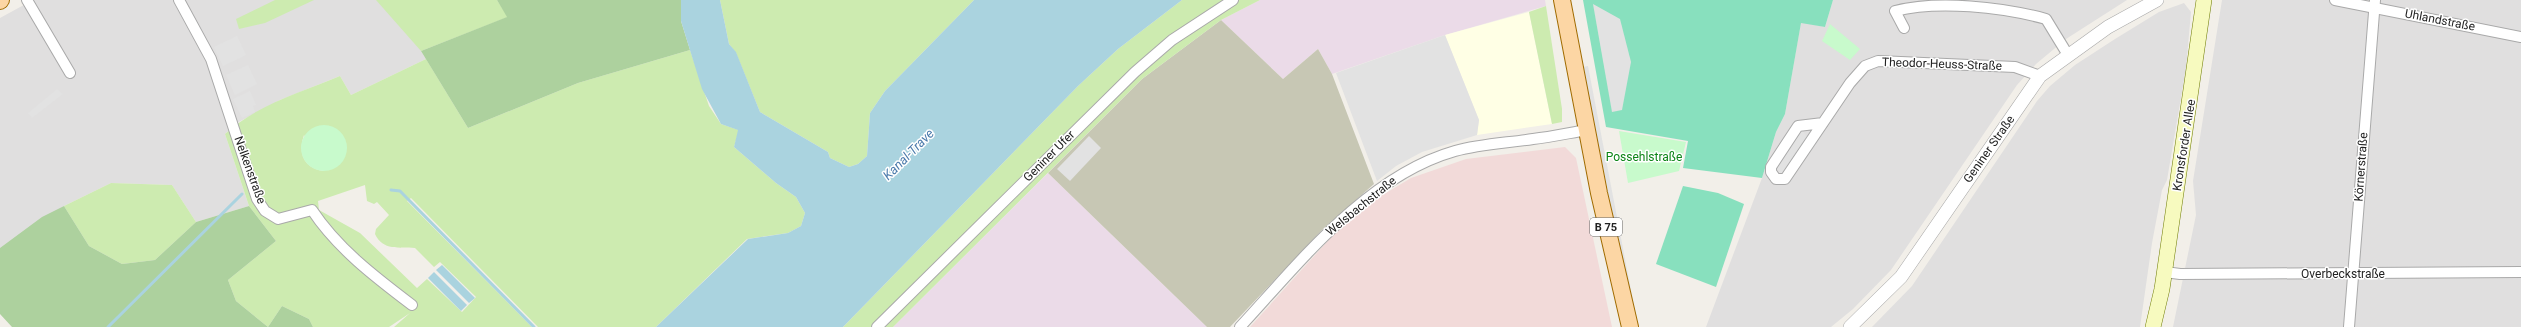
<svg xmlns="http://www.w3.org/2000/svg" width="2521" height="327" viewBox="0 0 2521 327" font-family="Roboto,sans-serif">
<rect width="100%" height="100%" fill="#f2efe9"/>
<g fill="#e0dfdf">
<path d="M33,0H497L421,51L426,59L351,95L340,76L280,100L237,123L225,134L249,206L196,222L172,185L111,183L64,206L0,249V18Z"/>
<path d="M1833,0H2127L2066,39L2036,64L2017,85L1891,270L1853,309L1831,327H1706L1762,178L1776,132L1785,114L1801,22L1825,27Z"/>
<path d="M2222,0H2521V327H2173L2196,215L2193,181Z"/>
<path d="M2184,3L2191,12L2186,68L2167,180L2162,190L2152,243L2140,327H1872L1912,286L2037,101L2050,86L2075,65L2115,39L2159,12Z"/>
</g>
<path fill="#f2dad9" d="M1565,147L1576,158L1612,327H1250L1334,234L1376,199L1411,178L1466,159Z"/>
<g fill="#ebdbe8">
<path d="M1260,0H1545L1546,6L1445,35L1332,74L1318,49L1283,79L1221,20Z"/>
<path d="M1048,173L1207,327H893Z"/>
</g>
<path fill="#ffffe5" d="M1529,12L1552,124L1477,135L1479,120L1445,35Z"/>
<path fill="#c7c7b4" d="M1221,20L1283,79L1318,49L1332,74L1374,184L1323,229L1230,327H1207L1048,173L1142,79Z"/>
<g fill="#cdebb0" fill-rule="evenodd">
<path d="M275,0H314L265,23L239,29L236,19Z"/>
<path d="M376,0H497L508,17L421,51Z"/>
<path d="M720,0H974L885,91L870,113L867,156L858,164L849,167L830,158L828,152L760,112L736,53L729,44Z"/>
<path d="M1182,0H1260L1221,20L1142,79L893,327H843L1078,86L1118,49Z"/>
<path d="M1546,6L1562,109V122L1552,124L1529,12Z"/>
<path d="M690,50L709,106L721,124L739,130L734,147L776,183L796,197L805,213L801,226L788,233L747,239L656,327H538L411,198L407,201L532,327H394L410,313L389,327H313L309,319L282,306L268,327L236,301L228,280L276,241L249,206L225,134C256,105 302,92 340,76L351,95L426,59L468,128L578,83ZM304,135L324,171C303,168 298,153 304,135ZM365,185L367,201L374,204L377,202L389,215L376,229L375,234C383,251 399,247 415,248L434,267L440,262L476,297L462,312L427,279L417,288L360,233L319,210L318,201Z"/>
<path d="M111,183L172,185L196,222L155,260L122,264L89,246L64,206Z"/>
</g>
<g fill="#add19e">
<path d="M497,0H682L681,21L690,50L578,83L468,128L421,51L507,17Z"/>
<path d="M64,206L89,246L122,264L155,260L196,222L249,206L276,241L228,280L236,301L268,327L282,306L309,319L313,327H12L0,314V248L42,217Z"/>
</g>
<g fill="#c8facc">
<path d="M1830,24L1860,49L1850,60L1822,41Z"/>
<circle cx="324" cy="148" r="23"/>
<path d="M1619,131L1686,142L1679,171L1628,183Z"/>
</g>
<g fill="#88e0be">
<path d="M1583,0H1833L1825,27L1801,23L1785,114L1776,132L1762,178L1683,168L1688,141L1606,127Z"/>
<path d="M1683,186L1718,193L1744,204L1716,287L1656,264Z"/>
</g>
<g fill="#e2e2e2">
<path d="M1593,4L1620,19L1631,62L1622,110L1612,112Z"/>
<path d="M1445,35L1479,120L1477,135L1422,152L1396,166L1377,181L1336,73Z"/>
<path d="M237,36L246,55L223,66L214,47Z"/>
<path d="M248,65L257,84L235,95L226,75Z"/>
<path d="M1588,66L1636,316H1633L1583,67Z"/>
<path d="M57,89L63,94L32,118L28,113Z"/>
<path d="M250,91L256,105L253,106L255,112L242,118L233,99Z"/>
<path d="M1800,127L1807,137L1781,178L1777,164Z"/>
<path d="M1089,136L1101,148L1070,181L1057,169Z"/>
</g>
<g fill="#aad3df">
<path d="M681,0H720L729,44L736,52L760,112L828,152L830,158L849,167L858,164L867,156L870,113L885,91L974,0H1182L1118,49L1078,86L843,327H656L748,239L788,233L801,226L805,213L796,197L776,183L734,147L738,130L721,124L702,89L681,21Z"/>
<path d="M442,265L475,298L469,303L436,270Z"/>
<path d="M434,272L467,305L461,311L428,278Z"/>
</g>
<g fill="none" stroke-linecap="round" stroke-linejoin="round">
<g stroke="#aad3df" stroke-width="3">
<path d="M391,190L400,191L534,327"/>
<path d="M108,327L242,194"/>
</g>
<defs>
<g id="minor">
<path d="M27,0L70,73"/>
<path d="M179,0L211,59L257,199L265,211L278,219L312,210C337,248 375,277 412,305"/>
<path d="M2335,0L2521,37"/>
<path d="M1904,28L1895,11C1938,0 2002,7 2046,19L2068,55"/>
<path d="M1823,123L1798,126L1771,167V172L1776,179H1785L1850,83L1865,66L1878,61L2015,67L2040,76"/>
<path d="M2165,272L2180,274L2521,272"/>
<path d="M877,327L1135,72L1172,40L1233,0"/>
<path d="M1240,327C1300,262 1367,176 1455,151C1481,144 1507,143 1533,139C1551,137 1569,133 1587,130"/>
<path d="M2349,327L2375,0"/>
</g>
<path id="tertiary" d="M1850,327L1901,277L2040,76L2108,27L2157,0"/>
<path id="secondary" d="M2153,327L2162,289L2204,0"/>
<g id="primary">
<path d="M1562,0L1599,193L1630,327"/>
<path d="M0,1L1,0"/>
</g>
</defs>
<use href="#minor" stroke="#a9a9a9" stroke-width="12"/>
<use href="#tertiary" stroke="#a9a9a9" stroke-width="14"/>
<use href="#secondary" stroke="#707d05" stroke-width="16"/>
<use href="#primary" stroke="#a06b00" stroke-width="18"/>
<use href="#minor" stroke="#fff" stroke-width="10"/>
<use href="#tertiary" stroke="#fff" stroke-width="13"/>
<use href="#secondary" stroke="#f7fabf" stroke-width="15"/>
<use href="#primary" stroke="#fcd6a4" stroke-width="16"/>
</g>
<g text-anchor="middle" stroke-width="3" stroke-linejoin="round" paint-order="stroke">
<rect fill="#fff" stroke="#646464" stroke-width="1" x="1590" y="218" width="32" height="18" rx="3"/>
<g font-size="11" font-weight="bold" fill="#222">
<text x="1606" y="231">B 75</text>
</g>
<g font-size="12" fill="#222" stroke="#fff">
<text transform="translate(2440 20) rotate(11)" y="4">Uhlandstraße</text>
<text transform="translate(1942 64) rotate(2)" y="4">Theodor-Heuss-Straße</text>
<text transform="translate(2184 145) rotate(-81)" y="4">Kronsforder Allee</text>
<text transform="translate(1989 149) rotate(-55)" y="4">Geniner Straße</text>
<text transform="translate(1049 156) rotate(-45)" y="4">Geniner Ufer</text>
<text transform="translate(2361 167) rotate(-86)" y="4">Körnerstraße</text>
<text transform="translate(250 170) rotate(70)" y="4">Nelkenstraße</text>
<text transform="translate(1361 206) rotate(-39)" y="4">Welsbachstraße</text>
<text x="2343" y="278">Overbeckstraße</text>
</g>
<g font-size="12" fill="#0c8416" stroke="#fff">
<text x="1644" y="161">Possehlstraße</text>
</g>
<g font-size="13" font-style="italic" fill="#4a7aab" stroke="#fff">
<text transform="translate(908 154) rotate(-45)" y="5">Kanal-Trave</text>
</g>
</g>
</svg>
